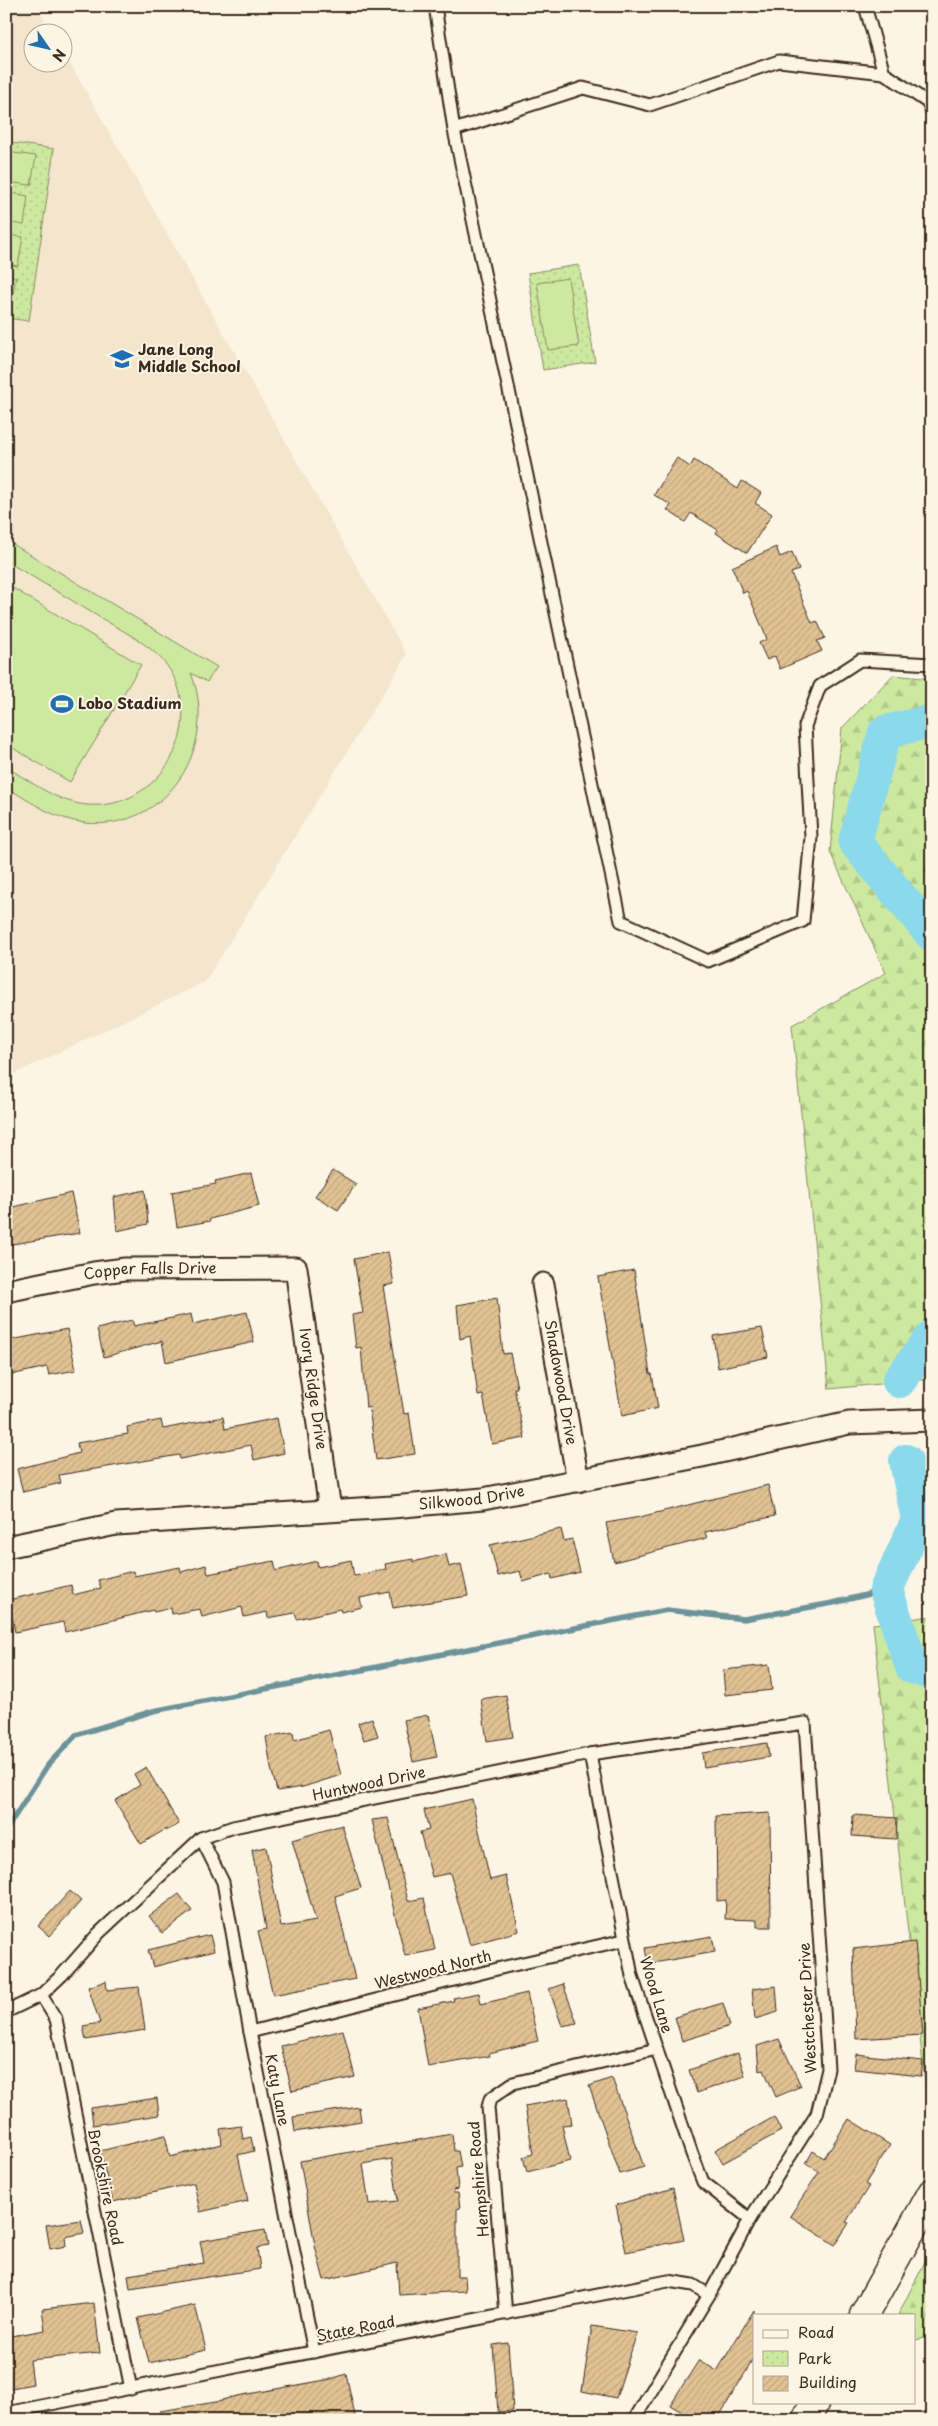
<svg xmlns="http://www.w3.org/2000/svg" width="938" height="2426" viewBox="0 0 938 2426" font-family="'Playpen Sans',sans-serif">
<defs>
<pattern id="forest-firs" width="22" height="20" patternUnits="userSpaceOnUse" patternTransform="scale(1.25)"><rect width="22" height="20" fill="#cde9a0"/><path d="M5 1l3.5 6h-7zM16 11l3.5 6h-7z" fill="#b1c889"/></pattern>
<pattern id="park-dots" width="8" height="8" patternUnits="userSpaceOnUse" patternTransform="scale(1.25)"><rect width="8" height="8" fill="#cde9a0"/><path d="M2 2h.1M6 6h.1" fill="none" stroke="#b1c889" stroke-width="1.8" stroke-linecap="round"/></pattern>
<pattern id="building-hatch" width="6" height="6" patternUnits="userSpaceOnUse" patternTransform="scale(1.25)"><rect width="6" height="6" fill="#e1c294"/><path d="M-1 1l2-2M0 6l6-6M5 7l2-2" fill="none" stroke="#c2a77f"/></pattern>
</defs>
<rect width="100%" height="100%" fill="#fcf5e5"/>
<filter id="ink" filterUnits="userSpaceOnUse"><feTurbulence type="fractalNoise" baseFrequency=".02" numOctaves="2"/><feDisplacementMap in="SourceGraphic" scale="10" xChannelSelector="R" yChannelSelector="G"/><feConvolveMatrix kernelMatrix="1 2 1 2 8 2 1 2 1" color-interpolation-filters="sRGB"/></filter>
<g filter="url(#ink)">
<path fill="#f4e6cd" d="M6,6H37L52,32H32V62H62L63,51L407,655L205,982L6,1078Z"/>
<g fill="url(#forest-firs)" stroke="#848a5f">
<path d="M893,675L932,679V1379L829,1389L792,1025L886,973L830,852L842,728Z"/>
<path d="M932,1616V2143L873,1624Z"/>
<path d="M932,2248V2337L914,2340V2315H898Z"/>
</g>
<g fill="url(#park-dots)" stroke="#848a5f">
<path d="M6,142L54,149L29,321L6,318Z"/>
<path d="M579,265L595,362L543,370L528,273Z"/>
</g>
<g fill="#cde9a0" stroke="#848a5f">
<path d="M6,152L36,156L31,185L6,182Z"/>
<path d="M6,192L28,196L24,225L6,222Z"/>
<path d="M6,235L23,237L18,266L6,264Z"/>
<path d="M6,276L16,277L11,306L6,305Z"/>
<path d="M568,278L579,346L548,350L537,283Z"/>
<path d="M6,540L217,667L207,682L191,673C220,745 168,832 85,823C55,819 32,803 6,787V767C32,782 58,803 88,805C158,810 207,730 170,670C153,644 120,630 94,614C65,596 36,579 6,561Z"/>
<path d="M6,584L141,665L70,782L6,744Z"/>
</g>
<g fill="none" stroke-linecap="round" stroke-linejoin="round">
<path stroke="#6c9399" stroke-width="5.5" d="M6,1830L47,1766L76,1735L153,1711L667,1610L744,1619L833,1603L886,1590"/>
<g stroke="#8cd9eb" stroke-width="34">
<path d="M932,721L885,732L855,842L932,935"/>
<path d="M899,1381L932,1337"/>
<path d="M906,1461L918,1520L886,1590L912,1667L932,1674"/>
</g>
</g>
<g fill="url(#building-hatch)" stroke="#3b2a1e" fill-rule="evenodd">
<path d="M677,458L690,467L694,460L738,489L742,481L761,493L755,503L772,514L747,553L716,533L718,530L691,513L685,522L667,510L671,505L654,495Z"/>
<path d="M776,547L780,557L792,552L799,570L791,573L812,623L817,621L825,638L817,641L822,651L780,669L775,656L767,660L759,643L767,639L747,591L743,593L732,567Z"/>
<path d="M333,1170L356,1184L338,1210L315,1196Z"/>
<path d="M251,1173L259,1206L210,1219V1221L177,1227L172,1192L216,1184L215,1181Z"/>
<path d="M145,1190L148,1224L117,1231L114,1197Z"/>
<path d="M71,1193L80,1233L6,1245V1209Z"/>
<path d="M388,1252L394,1284L383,1286L404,1414L409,1413L415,1454L376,1460L369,1407L366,1408L361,1347L356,1348L352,1315L363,1313L354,1259Z"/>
<path d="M634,1270L650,1374H652L658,1408L622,1416L598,1277Z"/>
<path d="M497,1298L503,1354L510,1353L517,1388H514L525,1438L492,1444L483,1395L478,1396L470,1336L460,1339L457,1305Z"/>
<path d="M247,1312L254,1342L166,1362L162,1341L104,1357L97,1329L132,1320L134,1326L191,1314L193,1324Z"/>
<path d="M762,1328L768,1357L718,1368L713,1336Z"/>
<path d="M67,1329L76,1370L49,1375L47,1367L6,1376V1341Z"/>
<path d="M223,1417L225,1429L277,1418L284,1453L254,1460L251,1445L180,1459L179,1455L59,1475L61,1483L23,1492L17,1469L79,1453L77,1443L128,1434L127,1427L161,1420L163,1429Z"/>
<path d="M768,1485L775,1516L705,1532L707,1538L614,1562L606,1523L640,1517Z"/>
<path d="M561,1529L564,1541L572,1539L580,1572L552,1579L551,1574L523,1582L520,1571L498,1576L490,1545Z"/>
<path d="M446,1554L449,1567L461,1564L468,1596L393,1608L390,1592L360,1598L362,1607L341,1612L340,1609L297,1619L295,1613L268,1618L267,1612L244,1617L242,1607L202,1617L200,1609L172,1614L171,1608L154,1612L153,1610L65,1632L63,1622L15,1632L9,1600L71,1585L73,1595L101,1588L98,1580L133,1571L134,1576L180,1567L181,1572L206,1565L208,1574L274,1561L276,1571L317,1561L318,1567L351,1560L354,1576L386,1569L385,1564L413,1559V1562Z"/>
<path d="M769,1665L772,1690L725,1695L723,1670Z"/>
<path d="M506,1695L513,1737L487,1741L481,1699Z"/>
<path d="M428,1715L437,1757L413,1762L404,1720Z"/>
<path d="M372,1718L378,1736L364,1740L358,1723Z"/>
<path d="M329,1730L341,1775L303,1787L277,1791L271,1768L266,1737L293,1732L294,1740Z"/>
<path d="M767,1743L769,1757L704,1768L702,1753Z"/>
<path d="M146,1767L179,1824L166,1831V1829L141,1844L115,1801L140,1785L134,1774Z"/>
<path d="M472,1799L490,1880L506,1876L519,1931L470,1945L450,1873L432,1877L420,1832L429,1830L424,1810Z"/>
<path d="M770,1813L771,1927H757V1920L725,1919L726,1900L717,1901L716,1816Z"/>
<path d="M853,1815L897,1818L896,1839L852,1836Z"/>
<path d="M388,1818L408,1901L424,1898L435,1950L405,1956L372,1820Z"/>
<path d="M342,1825L361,1888L335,1896L355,1979L273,1995L258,1931L266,1929L252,1850L266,1847L281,1927L316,1921L292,1840Z"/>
<path d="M70,1891L81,1901L49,1936L38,1926Z"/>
<path d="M179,1894L192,1911L162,1933L149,1916Z"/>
<path d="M210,1935L214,1951L153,1967L148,1950Z"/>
<path d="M712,1936L715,1952L648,1964L645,1948Z"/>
<path d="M915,1942L923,2035L856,2039L853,1949Z"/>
<path d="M106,1981L107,1990L139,1987L145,2030L86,2040L83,2026L100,2023L88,1987Z"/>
<path d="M563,1984L577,2023L562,2026L549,1989Z"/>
<path d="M776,1986L778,2012L755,2019L752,1989Z"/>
<path d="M479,1993L481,2004L527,1993L538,2041L489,2053L490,2056L428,2067L418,2008L454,2001L453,1998Z"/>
<path d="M723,2003L730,2026L682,2041L675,2017Z"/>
<path d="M343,2030L355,2077L292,2091L281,2046Z"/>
<path d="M779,2039L801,2086L796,2085L799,2087L776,2097L764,2070L759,2071L757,2046Z"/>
<path d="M738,2053L745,2076L697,2093L689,2070Z"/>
<path d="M856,2054L923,2061L921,2076L854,2069Z"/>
<path d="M612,2078L644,2167L620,2174L589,2086Z"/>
<path d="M157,2098L159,2115L93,2125L91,2108Z"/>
<path d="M568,2098L572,2124L562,2125L570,2161L527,2172L523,2157L533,2154L525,2106Z"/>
<path d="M359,2107L361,2121L295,2132L293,2117Z"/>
<path d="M774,2117L781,2131L723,2163L715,2150Z"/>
<path d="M849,2119L890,2145L865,2184L869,2186L846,2222L849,2223L835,2245L790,2216L819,2172L806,2163L813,2151L824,2158Z"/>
<path d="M241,2126L243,2139L251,2137L254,2151L238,2155L248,2201L200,2212L194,2183L113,2202L100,2151L165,2135L170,2157L222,2144L220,2129Z"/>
<path d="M452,2134L454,2151H458L461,2167L456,2168L458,2189L453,2190L454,2193H458L460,2208L457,2209V2276H465L466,2291L399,2295L397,2263L324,2280L315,2246L300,2161ZM392,2159L398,2201L369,2204L363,2164Z"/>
<path d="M673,2188L684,2240L626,2252L616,2205Z"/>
<path d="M81,2220L84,2233L65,2237L66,2246L50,2249L46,2225Z"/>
<path d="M265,2230L268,2246L257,2248L260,2269L130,2289L128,2275L204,2263L200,2241Z"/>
<path d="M94,2303L100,2353L30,2360L33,2384L6,2389V2337L45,2330L42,2309Z"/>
<path d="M195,2305L206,2350L149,2363L138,2318Z"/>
<path d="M754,2310V2358L717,2420H695L670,2405L699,2360L717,2371Z"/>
<path d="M592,2326L637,2333L616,2398L582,2391Z"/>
<path d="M508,2343L513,2411L498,2412L493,2345Z"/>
<path d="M346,2374L356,2420H161L160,2411L222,2401V2400L237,2396L331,2379Z"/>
</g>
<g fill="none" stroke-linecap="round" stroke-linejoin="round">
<defs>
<g id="service">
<path d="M435,6L454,130L621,921L708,961L803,921L811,837L805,726L820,686L860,660L932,664"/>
<path d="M865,6L884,73"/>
<path d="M454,130L583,88L650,105L779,61L884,73L927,102L932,111"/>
<path d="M590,1754L632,1976L692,2154L703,2182L750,2219"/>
<path d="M201,1838L223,1882L250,2032L314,2352"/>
<path d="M41,1995L56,2019L131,2389"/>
<path d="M6,2012L41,1995L62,1975L99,1933L201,1838L233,1827L590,1754L805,1723L828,2069L817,2114L750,2219L709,2295L634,2420"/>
<path d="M250,2032L505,1967L624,1940"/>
<path d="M506,2314L488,2107L490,2099L513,2083L657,2049"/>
<path d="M6,2413L668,2281L693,2285L709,2295"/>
</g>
<g id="minor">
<path id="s1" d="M543,1284L578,1481"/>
<path id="s2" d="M6,1291L94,1273L125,1269L296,1268L330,1510"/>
<path id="s3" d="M6,1547L116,1524L392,1507L483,1499L702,1456L849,1423L932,1420"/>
</g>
<g id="tertiary">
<path d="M864,2315L932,2193"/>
<path d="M806,2420L815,2402"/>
</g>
</defs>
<use href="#service" stroke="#3b2a1e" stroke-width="15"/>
<use href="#minor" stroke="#3b2a1e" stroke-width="25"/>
<use href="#tertiary" stroke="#3b2a1e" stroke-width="31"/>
<use href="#service" stroke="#fcf5e5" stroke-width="11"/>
<use href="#minor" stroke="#fcf5e5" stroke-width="21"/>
<use href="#tertiary" stroke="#fcf5e5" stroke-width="28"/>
</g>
</g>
<defs>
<symbol id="school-bare" viewBox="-9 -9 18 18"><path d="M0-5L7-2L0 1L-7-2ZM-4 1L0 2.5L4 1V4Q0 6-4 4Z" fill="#1f6fb2" stroke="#fcf5e5" stroke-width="2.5" paint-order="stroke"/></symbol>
<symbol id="stadium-bare" viewBox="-9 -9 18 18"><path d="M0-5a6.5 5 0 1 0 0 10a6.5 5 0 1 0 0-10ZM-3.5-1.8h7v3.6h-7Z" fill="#1f6fb2" stroke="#fcf5e5" stroke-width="2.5" paint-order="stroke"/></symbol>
</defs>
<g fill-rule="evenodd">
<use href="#school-bare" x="106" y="343" width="32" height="32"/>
<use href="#stadium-bare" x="46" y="688" width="32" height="32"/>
</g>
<g text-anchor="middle" stroke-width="4" stroke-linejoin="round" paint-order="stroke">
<g font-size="15" font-weight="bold" fill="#3b2a1e" stroke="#fcf5e5" text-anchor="start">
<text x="138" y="355">Jane Long<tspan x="138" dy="17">Middle School</tspan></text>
<text x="78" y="709">Lobo Stadium</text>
</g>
<g font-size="15" fill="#3b2a1e" stroke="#fcf5e5">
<text dy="5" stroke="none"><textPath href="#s2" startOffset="146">Copper Falls Drive</textPath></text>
<text dy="5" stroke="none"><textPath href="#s1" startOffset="100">Shadowood Drive</textPath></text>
<text dy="5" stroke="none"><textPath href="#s2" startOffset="414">Ivory Ridge Drive</textPath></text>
<text dy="5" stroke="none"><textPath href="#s3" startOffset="469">Silkwood Drive</textPath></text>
<text transform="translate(369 1784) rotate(-12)" y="5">Huntwood Drive</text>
<text transform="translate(433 1970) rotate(-14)" y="5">Westwood North</text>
<text transform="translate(656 1995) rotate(73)" y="5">Wood Lane</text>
<text transform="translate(808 2008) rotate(-93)" y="5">Westchester Drive</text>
<text transform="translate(277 2090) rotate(79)" y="5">Katy Lane</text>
<text transform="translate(479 2179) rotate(-95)" y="5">Hempshire Road</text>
<text transform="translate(105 2187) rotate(78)" y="5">Brookshire Road</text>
<text transform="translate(356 2329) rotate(-11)" y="5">State Road</text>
</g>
</g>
<rect width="938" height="2426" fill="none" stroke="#fcf5e5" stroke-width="25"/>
<rect x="12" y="12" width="913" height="2401" fill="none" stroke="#3b2a1e" stroke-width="2" filter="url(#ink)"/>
<rect x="753" y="2314" width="162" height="90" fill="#fcf5e5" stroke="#afa495"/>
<rect x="763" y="2330" width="25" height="8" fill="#fcf5e5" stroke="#afa495"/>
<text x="798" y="2338" font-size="15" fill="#3b2a1e">Road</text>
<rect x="763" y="2351" width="25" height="15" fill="url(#park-dots)" stroke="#afa495"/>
<text x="798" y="2364" font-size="15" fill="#3b2a1e">Park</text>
<rect x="763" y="2376" width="25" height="15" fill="url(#building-hatch)" stroke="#afa495"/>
<text x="798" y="2388" font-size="15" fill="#3b2a1e">Building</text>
<g transform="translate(48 48) rotate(124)"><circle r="24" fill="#fcf5e5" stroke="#afa495"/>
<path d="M0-4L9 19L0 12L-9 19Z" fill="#1f6fb2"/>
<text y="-8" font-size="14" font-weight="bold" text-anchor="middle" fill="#3b2a1e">N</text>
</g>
</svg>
